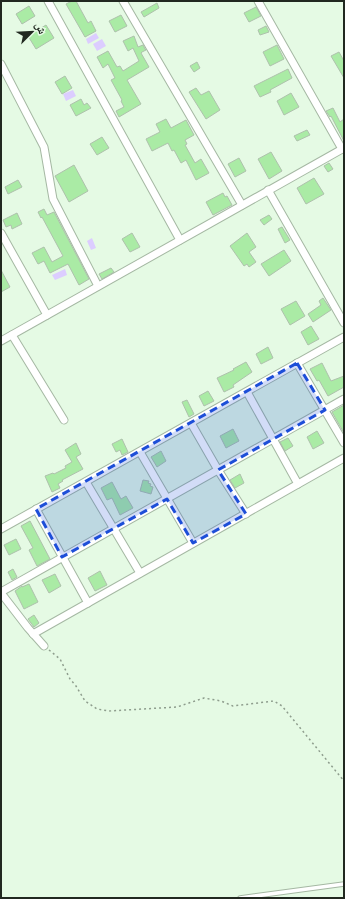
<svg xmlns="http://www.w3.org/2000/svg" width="345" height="899" viewBox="0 0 345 899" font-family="Roboto,'Noto Naskh Arabic',sans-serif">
<rect width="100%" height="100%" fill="#e5fae4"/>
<g fill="#dccdff">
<path d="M96,33L99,38L88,44L86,39Z"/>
<path d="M102,39L106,46L97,51L93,44Z"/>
<path d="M73,90L76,96L66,101L63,94Z"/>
<path d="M92,238L96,248L91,250L87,241Z"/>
<path d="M65,269L67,275L55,280L52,275Z"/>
</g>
<g fill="#aaeba5" stroke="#aec1ac">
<path d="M72,1H76L88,23L91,21L96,31L85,37L66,4Z"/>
<path d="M157,3L159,8L144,17L141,12Z"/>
<path d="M29,6L35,16L22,24L16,14Z"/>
<path d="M256,7L261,16L249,22L244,13Z"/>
<path d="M121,15L127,26L115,32L109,21Z"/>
<path d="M46,25L54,38L36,49L28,36Z"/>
<path d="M266,26L269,32L260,35L258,30Z"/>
<path d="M134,36L138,47L143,45L145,49L146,50L142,52L141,53L149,67L127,80L141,104L119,117L116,111L124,107L121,101L122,100L111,80L115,78L108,64L103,68L97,57L108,51L117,67L120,66L123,71L139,61L133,48L128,51L123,41Z"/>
<path d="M277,45L284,59L270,66L263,52Z"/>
<path d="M339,52L344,61V78L331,56Z"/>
<path d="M197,62L200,68L194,72L190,66Z"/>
<path d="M288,69L292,78L270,90L271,92L260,97L254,86Z"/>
<path d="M65,76L72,88L62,94L55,82Z"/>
<path d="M196,88L201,95L209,91L220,110L206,119L189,92Z"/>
<path d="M291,93L299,107L284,115L277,101Z"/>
<path d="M81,99L84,105L87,103L91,108L76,116L70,105Z"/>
<path d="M333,108L340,122L344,119V141L331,116L330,117L326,111Z"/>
<path d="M166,119L171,128L186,120L194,135L185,140L187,144L185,145L195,163L201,159L209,173L196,180L186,160L181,163L174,150L172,151L168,143L152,151L146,139L160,132L156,124Z"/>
<path d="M307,130L310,135L297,141L294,136Z"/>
<path d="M102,137L109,148L97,155L90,144Z"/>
<path d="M271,152L282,171L269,179L258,159Z"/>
<path d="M239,158L246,171L235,177L228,164Z"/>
<path d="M329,163L333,169L328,172L324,166Z"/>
<path d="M74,165L88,191L69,202L55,176Z"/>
<path d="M314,178L324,194L306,204L297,188Z"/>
<path d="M18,180L22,187L8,194L5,187Z"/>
<path d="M223,193L225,197L227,196L232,205L213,215L206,202Z"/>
<path d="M44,209L47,215L54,212L89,279L79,285L68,264L50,273L44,261L38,264L32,253L44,247L52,262L63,256L42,217L41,218L38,212Z"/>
<path d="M17,213L22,224L12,229L11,225L6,227L3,220Z"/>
<path d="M269,215L272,219L264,225L260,220Z"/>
<path d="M282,227L290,240L285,243L278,229Z"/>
<path d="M132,233L140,247L130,252L122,239Z"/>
<path d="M247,233L256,247L249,252L256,262L249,267L247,264L244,266L230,246Z"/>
<path d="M284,250L291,261L269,276L261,264Z"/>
<path d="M111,268L114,272L102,279L99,274Z"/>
<path d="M1,270L10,287L1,292Z"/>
<path d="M323,298L331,310L313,322L308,314L321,305L319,301Z"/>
<path d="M296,301L305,316L290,325L281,309Z"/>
<path d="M311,326L319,339L308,345L301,332Z"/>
<path d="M268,347L273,358L261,364L256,354Z"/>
<path d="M246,362L252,372L233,385L234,387L224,392L217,378L234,370L233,369Z"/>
<path d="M322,363L331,381L344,376V387L328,396L319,380L317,381L310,369Z"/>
<path d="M208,391L214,401L204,406L199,396Z"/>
<path d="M187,400L194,414L189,417L182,402Z"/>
<path d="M344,405V433L332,412Z"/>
<path d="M233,429L239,441L226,448L220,436Z"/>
<path d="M317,431L324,443L313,449L307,437Z"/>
<path d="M288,438L293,446L285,451L280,442Z"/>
<path d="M122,439L128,452L122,455L120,450L116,452L112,444Z"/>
<path d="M76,443L81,454L76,457L83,469L62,480L63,481L58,484L60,488L52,492L45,476L53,473L54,474L66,468L65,466L72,462L65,450Z"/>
<path d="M161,451L166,461L157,467L151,457Z"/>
<path d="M240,474L244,483L235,488L230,480Z"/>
<path d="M143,480L149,481L148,483L151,484L150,486L153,487L151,494L140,491Z"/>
<path d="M112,482L121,499L126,496L133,508L120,515L112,498L107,500L101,488Z"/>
<path d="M30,521L50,559L37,566L29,550L33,548L21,526Z"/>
<path d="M16,539L21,549L9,555L4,545Z"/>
<path d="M13,569L17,577L12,580L8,572Z"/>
<path d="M100,571L107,585L95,591L88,578Z"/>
<path d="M55,574L61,586L49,593L42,580Z"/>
<path d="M29,584L38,602L24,609L15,591L22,586V587Z"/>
<path d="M34,615L39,623L34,627L28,619Z"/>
</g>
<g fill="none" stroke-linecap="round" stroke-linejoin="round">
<defs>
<path id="lane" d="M240,898L344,884"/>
<g id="street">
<path d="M48,1L180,240"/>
<path d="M123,1L242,205"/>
<path d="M258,1L342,149"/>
<path d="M1,64L44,147L53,199L98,286"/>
<path d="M268,190L344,323"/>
<path d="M1,233L47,315"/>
<path d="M12,335L64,420"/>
<path d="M1,341L344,148"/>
<path d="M297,363L344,443"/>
<path d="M247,392L298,484"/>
<path d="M191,423L218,470L246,514"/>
<path d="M140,452L193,543"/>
<path d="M86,482L140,573"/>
<path d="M36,509L88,603"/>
<path d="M1,529L344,337"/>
<path d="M1,592L344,399"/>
<path d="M1,593L28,628L44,646"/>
<path d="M33,634L344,458"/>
</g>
</defs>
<use href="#lane" stroke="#a5b8a3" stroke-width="5.5"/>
<use href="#street" stroke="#a5b8a3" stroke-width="9"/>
<path stroke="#8e9d8d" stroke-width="1.5" stroke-dasharray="2 3" stroke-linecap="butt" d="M49,650L60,659L70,679L76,686L85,701L97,709L109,711L177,707L204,698L221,701L233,706L274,701L282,706L344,781"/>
<use href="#lane" stroke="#fff" stroke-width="3.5"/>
<use href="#street" stroke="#fff" stroke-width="7"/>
</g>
<path fill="#1d4ed8" fill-opacity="0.2" stroke="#1d4ed8" stroke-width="3" stroke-dasharray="8 5" stroke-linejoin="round" d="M297,363L325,410L218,470L246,514L193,543L167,499L62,557L36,509Z"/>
<rect width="345" height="899" fill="none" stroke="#212820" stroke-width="4"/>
<g transform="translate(32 32) rotate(66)" stroke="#e5fae4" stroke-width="3" paint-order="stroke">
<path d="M0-3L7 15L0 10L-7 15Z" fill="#212820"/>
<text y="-6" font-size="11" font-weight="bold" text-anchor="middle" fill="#212820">ش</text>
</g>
</svg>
